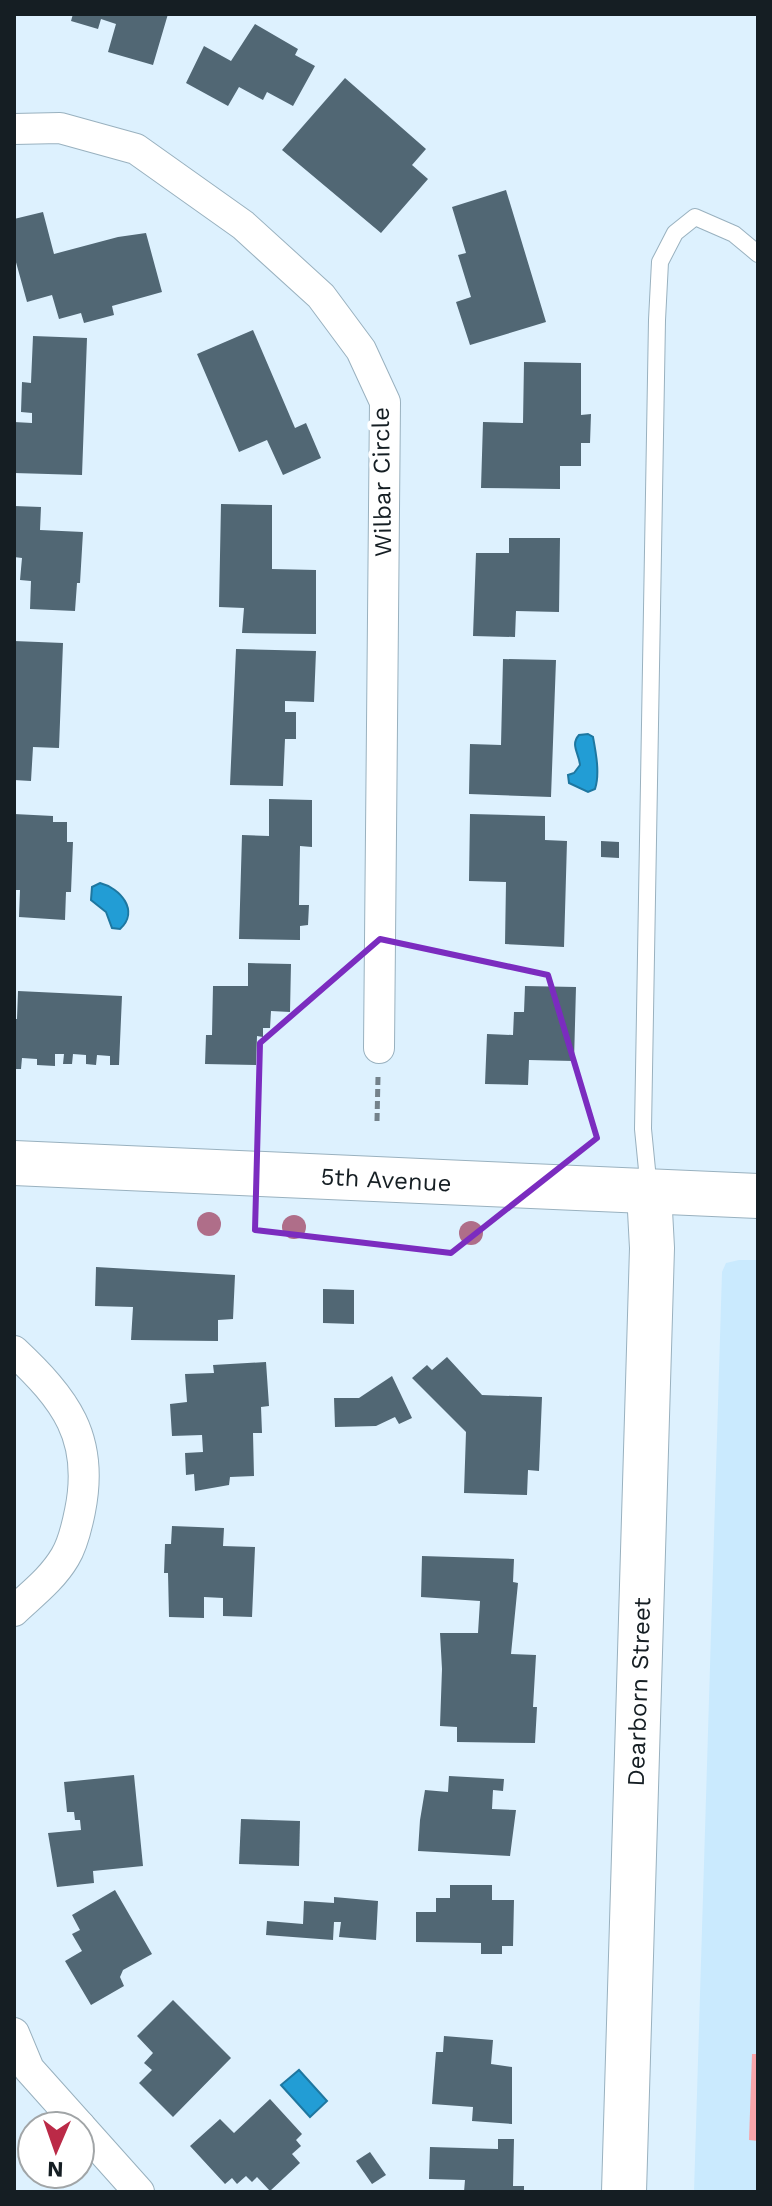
<svg xmlns="http://www.w3.org/2000/svg" width="772" height="2206" viewBox="0 0 772 2206" font-family="'Work Sans',sans-serif">
<rect width="100%" height="100%" fill="#ddf1fe"/>
<path fill="#caeafe" d="M739,1260H758V2192H694L722,1272L726,1263Z"/>
<path fill="#f8a5aa" d="M752,2054H758V2141L749,2140Z"/>
<g fill="#229dd5" stroke="#1e77a0" stroke-width="2">
<path d="M588,734L593,737C596,753 600,774 595,789L588,792L569,783L568,775L574,773L580,765C579,753 570,745 579,735Z"/>
<path d="M100,883C120,888 140,911 120,929L112,928L106,912L91,900L92,887Z"/>
<path d="M299,2070L327,2101L310,2117L281,2085Z"/>
</g>
<g fill="#516774">
<path d="M73,14H168L153,65L108,52L116,24L101,19L98,29L71,21Z"/>
<path d="M255,24L298,49L295,55L315,66L293,106L267,92L263,100L239,87L228,106L186,83L204,46L231,61Z"/>
<path d="M345,78L426,149L412,165L428,179L381,233L282,150Z"/>
<path d="M506,190L546,322L470,345L456,302L471,297L458,255L466,253L452,207Z"/>
<path d="M43,212L54,254L118,237L146,233L162,292L112,306L114,315L84,323L81,313L59,319L52,295L27,302L14,255V219Z"/>
<path d="M253,330L295,428L306,423L321,458L283,475L267,440L239,452L197,354Z"/>
<path d="M33,336L87,338L82,475L14,473V422L32,423V413L21,412L22,382L31,383Z"/>
<path d="M524,362L581,363V415L591,414L590,443H581V466H560V489L481,488L483,422L523,423Z"/>
<path d="M221,504L272,505V569L316,570V634L242,633L244,608L219,607Z"/>
<path d="M14,506L41,507L40,530L83,532L80,583H77L75,611L30,609L31,581L20,580L22,558L14,557Z"/>
<path d="M509,538H560L559,612L516,611L515,637L473,636L476,553H509Z"/>
<path d="M14,641L63,643L59,748L33,747L31,781L14,780Z"/>
<path d="M236,649L316,651L314,702L285,701V712H296V739H285L283,786L230,785Z"/>
<path d="M503,659L556,660L551,797L469,794L470,744L501,745Z"/>
<path d="M269,799L312,800V847L300,846L299,905H309L308,925L300,926V940L239,939L242,835L269,836Z"/>
<path d="M14,814L53,816V822H67V842H73L71,892H66L65,920L19,917L20,890H14Z"/>
<path d="M470,814L545,816V840L567,841L564,947L505,944L506,882L469,881Z"/>
<path d="M601,841L619,842V858L601,857Z"/>
<path d="M248,963L291,964L290,1012L271,1011L270,1028H263V1037L257,1036L256,1065L205,1064L206,1035H212L213,986H248Z"/>
<path d="M525,986L576,987L574,1061L529,1060L528,1085L485,1084L487,1034L513,1035L514,1012H524Z"/>
<path d="M18,991L122,996L119,1065H110V1056L97,1055L96,1065L86,1064V1055L73,1054L72,1064H63L64,1054H55V1066L37,1065V1059L22,1058L21,1069H14V1019H17Z"/>
<path d="M96,1267L235,1275L233,1319L218,1320V1341L131,1340L133,1307L95,1306Z"/>
<path d="M323,1289L354,1290V1324L323,1323Z"/>
<path d="M447,1357L482,1395L542,1397L539,1471L528,1470L527,1495L464,1493L466,1432L412,1378L427,1365L432,1370Z"/>
<path d="M266,1362L269,1406L261,1407L262,1433H253L254,1476L230,1477L229,1485L195,1491L194,1474L186,1475L185,1453L203,1452L202,1435L172,1436L170,1404L187,1402L185,1374L214,1373L213,1365Z"/>
<path d="M392,1376L412,1418L399,1424L395,1417L376,1426L335,1427L334,1398H359Z"/>
<path d="M172,1526L224,1528L223,1546L255,1547L252,1617L223,1616V1598L204,1597V1618L169,1617L168,1573H164L165,1544H171Z"/>
<path d="M422,1556L514,1559L513,1582L518,1583L511,1654L536,1655L533,1707H537L535,1743L457,1742V1727L440,1726L442,1669L440,1633H478L480,1601L421,1597Z"/>
<path d="M134,1775L143,1866L93,1871L94,1883L57,1887L48,1833L81,1830L80,1820H75L74,1812H67L64,1782Z"/>
<path d="M449,1776L504,1779L503,1791L493,1790L492,1809L516,1810L510,1856L418,1851L420,1820L425,1790L448,1792Z"/>
<path d="M241,1819L300,1821L299,1866L239,1864Z"/>
<path d="M450,1885H492V1900H514L513,1946H502V1954H481V1943L416,1942V1912H436V1898H450Z"/>
<path d="M115,1890L152,1954L123,1970L120,1977L124,1986L91,2005L65,1961L82,1951L72,1934L80,1930L72,1915Z"/>
<path d="M334,1897L378,1901L376,1940L339,1937L341,1922H334L333,1940L266,1935L267,1921L303,1924L304,1901L334,1903Z"/>
<path d="M173,2000L231,2058L173,2117L139,2083L152,2070L144,2063L153,2053L137,2036Z"/>
<path d="M444,2036L493,2040L491,2064L512,2067V2124L472,2121L473,2107L432,2104L436,2052H443Z"/>
<path d="M270,2099L302,2134L296,2140L301,2146L292,2154L300,2163L270,2191L257,2177L252,2182L246,2176L237,2184L232,2178L225,2184L190,2146L220,2119L234,2133Z"/>
<path d="M498,2139H514L513,2186H524V2192H464L465,2180L429,2179L430,2147L498,2149Z"/>
<path d="M370,2152L386,2175L372,2184L356,2161Z"/>
</g>
<g fill="none" stroke-linecap="round" stroke-linejoin="round">
<defs>
<path id="lane" d="M649,1190L643,1129L657,320L660,262L675,233L695,217L734,234L758,254"/>
<g id="street">
<path d="M14,129L60,128L136,149L243,225L321,296L361,350L385,402L379,1048"/>
<path d="M14,1351C65,1399 95,1437 80,1511C77,1526 73,1544 65,1557C52,1579 32,1594 14,1611"/>
<path d="M14,2033L29,2069L80,2126"/>
<path d="M80,2126L139,2192"/>
</g>
<g id="secondary">
<path d="M14,1163L758,1196"/>
<path d="M624,2192L652,1248L649,1192"/>
</g>
</defs>
<use href="#lane" stroke="#99b1bf" stroke-width="18"/>
<use href="#street" stroke="#99b1bf" stroke-width="32"/>
<use href="#secondary" stroke="#99b1bf" stroke-width="46"/>
<path stroke="#74828b" stroke-width="5" stroke-dasharray="8 4" stroke-linecap="butt" d="M377,1121L378,1077"/>
<use href="#lane" stroke="#fff" stroke-width="16"/>
<use href="#street" stroke="#fff" stroke-width="30"/>
<use href="#secondary" stroke="#fff" stroke-width="44"/>
</g>
<g fill="#af6e89">
<circle cx="209" cy="1224" r="12"/>
<circle cx="294" cy="1227" r="12"/>
<circle cx="471" cy="1233" r="12"/>
</g>
<path fill="none" stroke="#7b2cbf" stroke-width="6" stroke-linejoin="round" d="M380,939L548,975L597,1138L451,1253L255,1230L260,1043Z"/>
<g text-anchor="middle" stroke-width="8" stroke-linejoin="round" paint-order="stroke">
<g font-size="24" fill="#151e23" stroke="#fff">
<text transform="translate(382 482) rotate(-91)" y="8">Wilbar Circle</text>
<text transform="translate(386 1180) rotate(3)" y="8">5th Avenue</text>
<text transform="translate(639 1692) rotate(-88)" y="8">Dearborn Street</text>
</g>
</g>
<rect width="772" height="2206" fill="none" stroke="#151e23" stroke-width="32"/>
<g transform="translate(56 2150) rotate(182)"><circle r="38" fill="#ffffff" stroke="#a1a5a7" stroke-width="2"/>
<path d="M0-6L14 30L0 20L-14 30Z" fill="#bb2a47"/>
<text y="-12" font-size="22" font-weight="bold" text-anchor="middle" fill="#151e23">N</text>
</g>
</svg>
